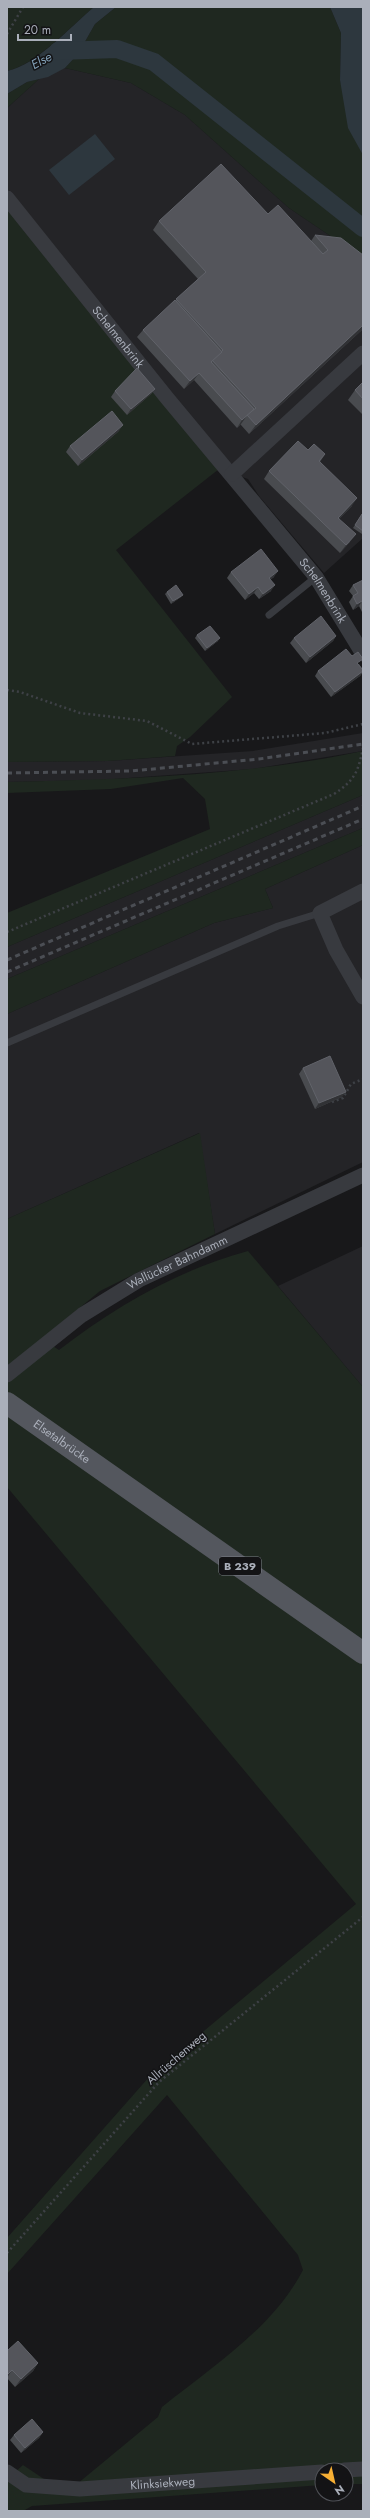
<svg xmlns="http://www.w3.org/2000/svg" width="370" height="2518" viewBox="0 0 370 2518" font-family="Jost,sans-serif">
<rect width="100%" height="100%" fill="#18181a"/>
<g fill="#242427">
<path d="M65,68L131,83L185,115L289,208L363,258V538L324,573L259,496L248,479L219,469L7,208V108L39,79Z"/>
<path d="M363,733V751L253,769L100,780L7,782V762L108,761L253,751Z"/>
<path d="M363,795V828L7,979V947Z"/>
<path d="M363,845V1162L215,1234L199,1133L7,1219V1014L214,923L273,908L265,889Z"/>
<path d="M363,1246V1387L278,1286Z"/>
</g>
<g fill="#1f2820">
<path d="M9,7H94C71,26 36,65 7,71V10Z"/>
<path d="M116,7H330L341,33L340,80L363,155V258L289,208L185,115L131,83L65,68L78,54L95,24Z"/>
<path d="M39,79L7,108V94L27,82Z"/>
<path d="M7,208L219,469L116,550L232,697L190,737L177,746L175,756L108,761L7,762Z"/>
<path d="M363,751V795L7,947V913L210,829L205,799L183,778L111,789L7,793V782C126,779 246,776 363,751Z"/>
<path d="M363,828V845L265,889L273,908L214,923L7,1014V979Z"/>
<path d="M200,1133L215,1234L100,1291L42,1339L59,1350C116,1306 178,1270 248,1251L363,1387V2484H346V2470H322V2485L32,2506L23,2511H7V2479L23,2465L47,2481L77,2484L158,2417L162,2407C212,2367 273,2328 303,2270L298,2255L167,2095L7,2274V2238L150,2076L356,1904L7,1487V1219Z"/>
</g>
<g fill="#2d373e">
<path d="M94,7H116L95,24L78,54L65,68L48,77L27,82L7,94V71C37,65 71,26 94,7Z"/>
<path d="M330,7H363V155L348,128L340,80L341,33Z"/>
<path d="M95,134L115,159L69,195L49,170Z"/>
</g>
<g fill="none" stroke-linecap="round" stroke-linejoin="round">
<path stroke="#2d373e" stroke-width="18" d="M58,51L117,49L154,62L363,228"/>
<g stroke="#3e4146" stroke-width="2.5" stroke-dasharray="2 3" stroke-linecap="butt">
<path d="M7,34L23,7"/>
<path d="M7,690L20,692L80,713L147,721L192,744L325,733L363,724"/>
<path d="M7,932L334,794C355,780 358,772 363,748"/>
<path d="M332,1102L343,1098L351,1084L363,1079"/>
<path d="M7,2253L159,2082L363,1917"/>
</g>
<g stroke="#383a3f" stroke-width="7">
<path d="M269,615L316,577"/>
<path d="M7,1043L278,926L320,913"/>
</g>
<g stroke="#383a3f" stroke-width="15">
<path id="s1" d="M7,198L167,398L316,577L363,654"/>
<path d="M232,474L363,353"/>
<path d="M363,891L320,913L336,950L363,997"/>
<path id="s2" d="M7,1375L82,1315L139,1280L363,1175"/>
<path d="M344,2470L363,2469"/>
<path id="s3" d="M7,2472L26,2485L80,2489L322,2472"/>
</g>
<path stroke="#54575e" stroke-width="22" id="s4" d="M7,1403L363,1653"/>
<g stroke="#4b4e54" stroke-width="3" stroke-dasharray="5 4" stroke-linecap="butt">
<path d="M7,773L131,771L259,759L363,744"/>
<path d="M7,960L363,806"/>
<path d="M7,972L363,819"/>
</g>
</g>
<g fill="#494b4f">
<path d="M268,214L311,241L315,235L363,255V329L249,434L241,425V424L237,428L194,380L184,389L137,337L143,330L175,301L198,279L153,230L159,221Z"/>
<path d="M363,382V415L348,400L355,390Z"/>
<path d="M155,389L151,394L127,415L111,397L115,391Z"/>
<path d="M119,431L78,466L66,452L70,446Z"/>
<path d="M308,450L325,454L320,462L352,506L339,519L350,542L340,553L264,479L269,471Z"/>
<path d="M362,514L363,515V533L362,534L353,528Z"/>
<path d="M231,572L274,577L270,580L271,591L259,599L254,593L245,600L227,578Z"/>
<path d="M363,580V614L359,606L353,610L349,602L353,596L349,591L353,585Z"/>
<path d="M167,592L181,597L171,604L165,594Z"/>
<path d="M197,635L218,641L205,651L195,638Z"/>
<path d="M336,636L333,641L306,663L290,643L294,638Z"/>
<path d="M359,664L363,670V672L360,676L331,697L315,676L318,671Z"/>
<path d="M303,1068L342,1097L315,1109L299,1074Z"/>
<path d="M7,2351L38,2363L33,2371L15,2387L7,2378Z"/>
<path d="M43,2432L39,2438L21,2453L10,2440L14,2435Z"/>
</g>
<g fill="#313235">
<path d="M363,325V329L249,434L256,425Z"/>
<path d="M199,373L194,380L184,389L190,381Z"/>
<path d="M155,389L151,394L127,415L131,409Z"/>
<path d="M246,417L241,424L237,428L242,420Z"/>
<path d="M123,425L119,431L78,466L82,460Z"/>
<path d="M357,498L352,506L333,525L338,518Z"/>
<path d="M356,534L350,542L340,553L346,545Z"/>
<path d="M278,571L274,577L265,584L269,578Z"/>
<path d="M275,585L271,591L259,599L263,594Z"/>
<path d="M258,587L254,593L245,600L249,594Z"/>
<path d="M183,595L181,597L171,604L173,601Z"/>
<path d="M362,601L359,606L353,610L357,604Z"/>
<path d="M336,636L333,641L306,663L310,657Z"/>
<path d="M220,638L218,641L205,651L207,648Z"/>
<path d="M363,671L360,676L331,697L335,692Z"/>
<path d="M346,1092L342,1097L315,1109L319,1103Z"/>
<path d="M38,2363L33,2371L15,2387L21,2379Z"/>
<path d="M12,2370L7,2378V2375Z"/>
<path d="M43,2432L39,2438L21,2453L25,2448Z"/>
</g>
<g fill="#54555b" stroke="#61636a">
<path d="M221,164L268,214L278,205L323,254L328,250L315,235L341,238L363,255V325L256,425L247,415L256,408L212,360L223,350L176,299L206,272L159,221Z"/>
<path d="M175,300L222,352L211,362L254,409L242,420L199,373L190,381L143,330Z"/>
<path d="M137,368L155,389L131,409L115,391Z"/>
<path d="M363,382V399L355,390Z"/>
<path d="M112,411L123,425L82,460L70,446Z"/>
<path d="M298,441L308,450L314,444L325,454L319,461L357,498L338,518L356,534L346,545L269,471Z"/>
<path d="M362,514L363,515V531L355,525Z"/>
<path d="M261,549L278,571L269,578L275,585L263,594L258,587L249,594L231,572Z"/>
<path d="M363,580V602L362,601L357,604L353,596L358,593L353,585Z"/>
<path d="M176,585L183,595L173,601L167,592Z"/>
<path d="M321,616L336,636L310,657L294,638Z"/>
<path d="M210,626L220,638L207,648L197,635Z"/>
<path d="M346,649L352,656L358,652L363,659L357,663L363,670V671L335,692L318,671Z"/>
<path d="M330,1056L346,1092L319,1103L303,1068Z"/>
<path d="M18,2341L38,2363L21,2379L12,2370L7,2375V2351Z"/>
<path d="M32,2419L43,2432L25,2448L14,2435Z"/>
</g>
<g text-anchor="middle" stroke-width="3" stroke-linejoin="round" paint-order="stroke">
<rect fill="#131315" stroke="#7d8088" stroke-width="1" x="219" y="1557" width="42" height="18" rx="3"/>
<g font-size="11" font-weight="bold" fill="#aaafba">
<text x="240" y="1570">B 239</text>
</g>
<g font-size="12" fill="#aaafba" stroke="#131315">
<text dy="4" stroke="none"><textPath href="#s1" startOffset="178">Schelmenbrink</textPath></text>
<text dy="4" stroke="none"><textPath href="#s1" startOffset="504">Schelmenbrink</textPath></text>
<text dy="4" stroke="none"><textPath href="#s2" startOffset="205">Wallücker Bahndamm</textPath></text>
<text dy="4" stroke="none"><textPath href="#s4" startOffset="67">Elsetalbrücke</textPath></text>
<text transform="translate(176 2058) rotate(-41)" y="4">Allrüschenweg</text>
<text dy="4" stroke="none"><textPath href="#s3" startOffset="160">Klinksiekweg</textPath></text>
</g>
<g font-size="13" font-style="italic" fill="#809eb5" stroke="#131315">
<text transform="translate(41 60) rotate(-28)" y="5">Else</text>
</g>
</g>
<rect width="370" height="2518" fill="none" stroke="#aaafba" stroke-width="16"/>
<g transform="translate(334 2482) rotate(146)"><circle r="19" fill="#131315" stroke="#4f5157"/>
<path d="M0-3L7 15L0 10L-7 15Z" fill="#f6af34"/>
<text y="-6" font-size="11" font-weight="bold" text-anchor="middle" fill="#aaafba">N</text>
</g>
<path d="M18 34v6h53v-6" fill="none" stroke="#aaafba" stroke-width="2"/>
<text x="24" y="34" font-size="12" fill="#aaafba" stroke="#131315" stroke-width="3" paint-order="stroke">20 m</text>
</svg>
